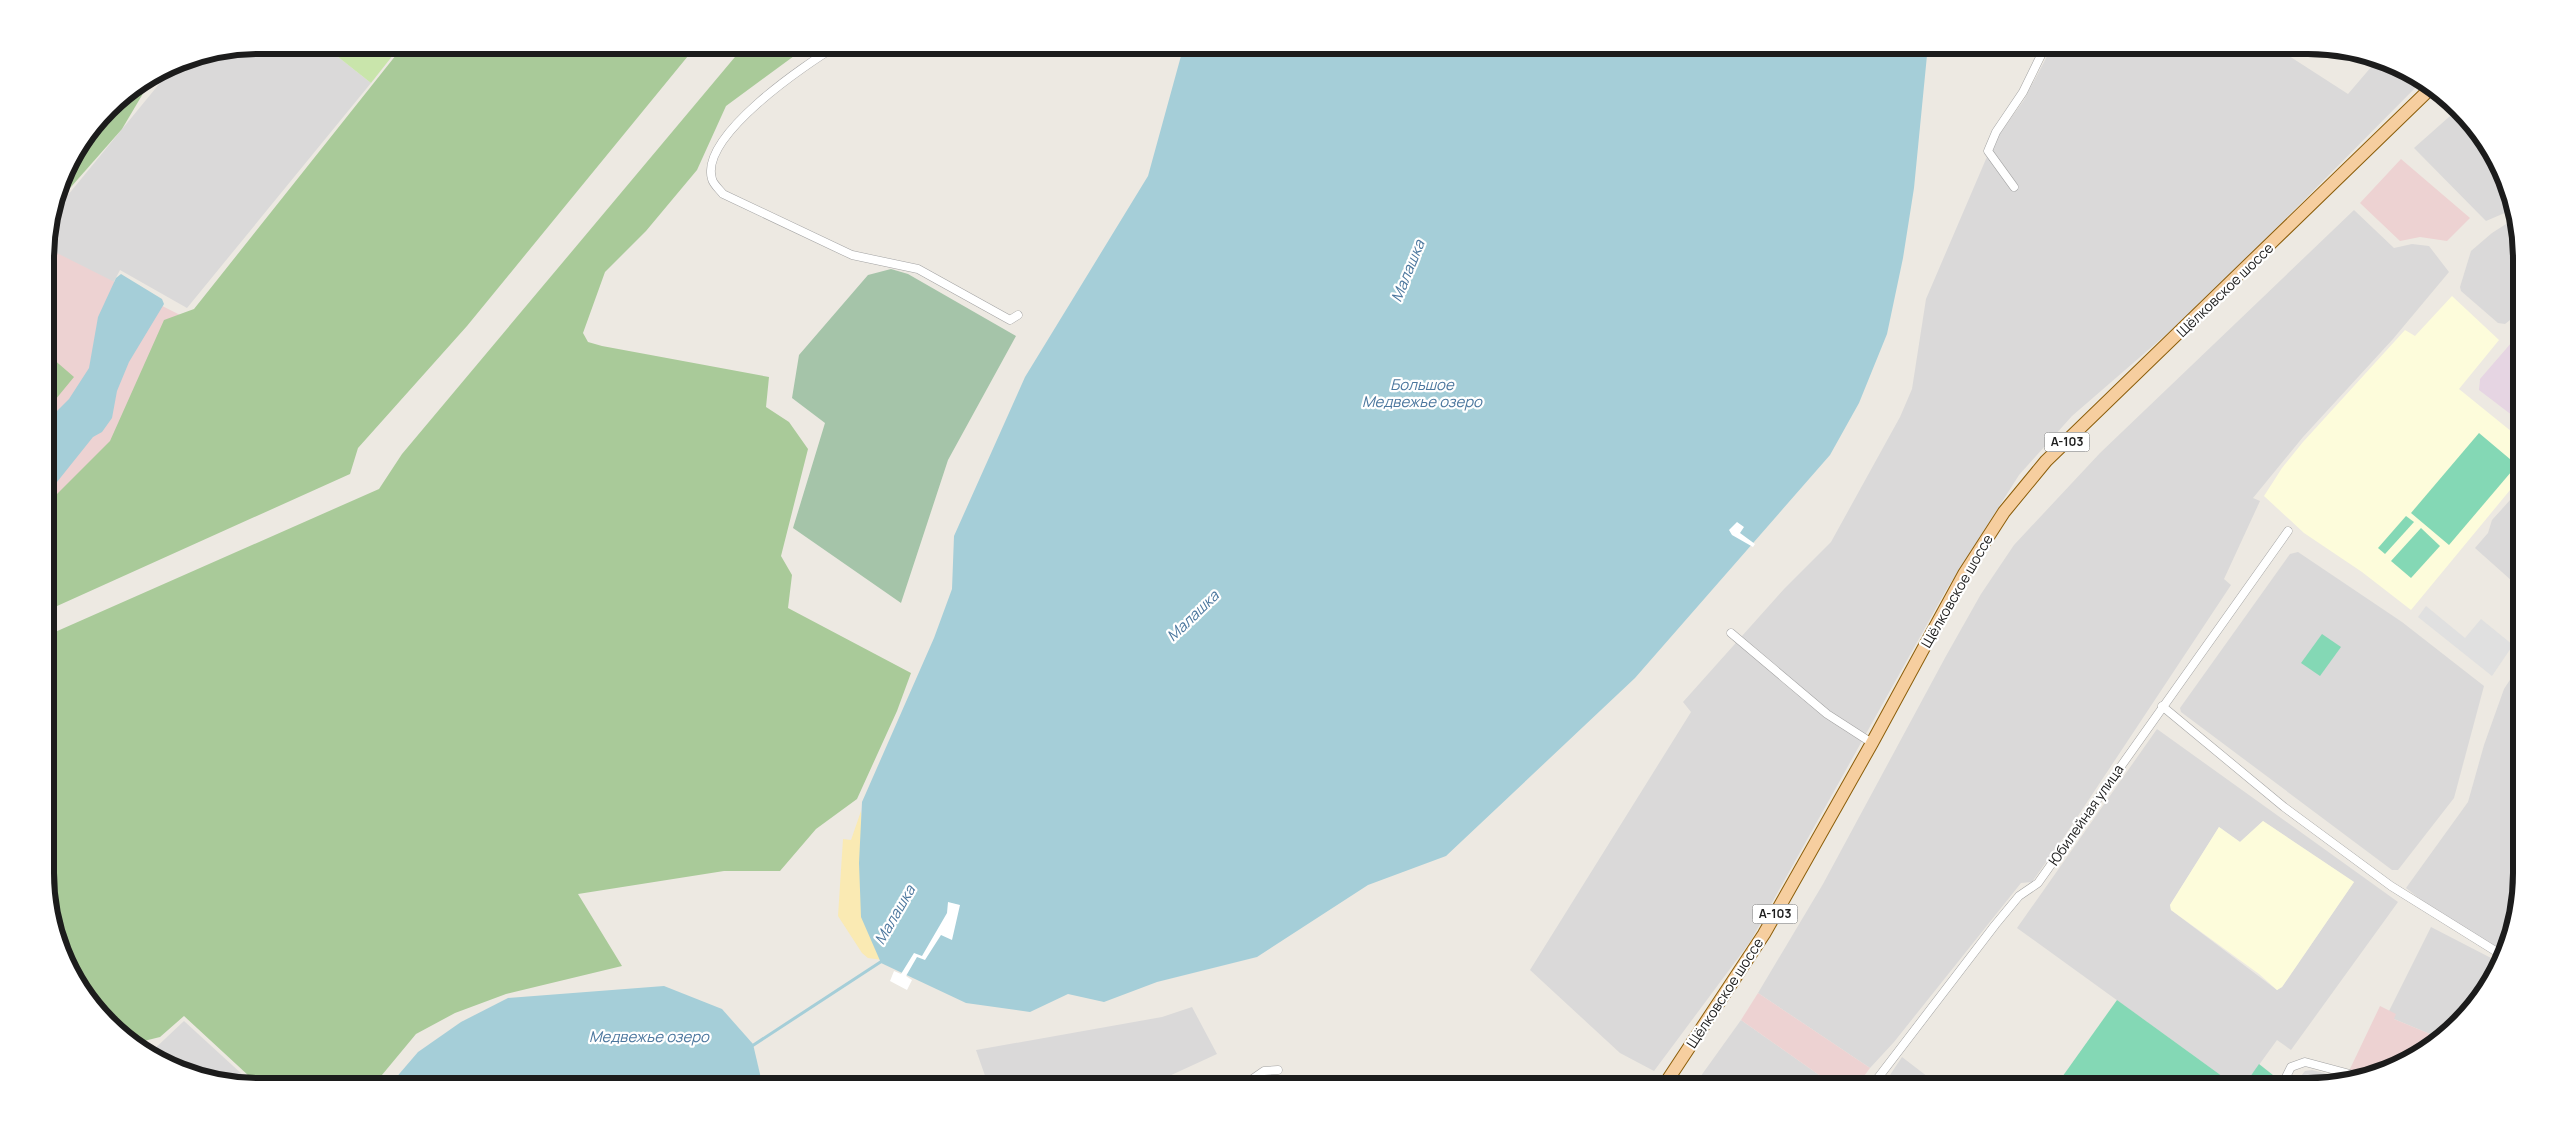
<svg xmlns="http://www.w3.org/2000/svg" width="2567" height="1132" viewBox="0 0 2567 1132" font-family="Manrope,sans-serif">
<rect width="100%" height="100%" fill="#ede9e2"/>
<g fill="#dad9d9" fill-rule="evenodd">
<path d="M259,45H323L371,83L187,308L120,270L96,316L47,360L50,226L54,212L178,61Z"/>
<path d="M2053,45H2272L2348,94L2378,59L2390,61L2423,80L2199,306L2072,416L2019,475L1945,592L1750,942L1654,1071L1620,1053L1530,970L1691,712L1683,702L1784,589L1831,542L1900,417L1912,389L1926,299L1986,159L1998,136L2024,100Z"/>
<path d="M2458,109L2478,129L2506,177L2514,209L2486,221L2414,148Z"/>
<path d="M2354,210L2394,248L2412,244L2429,246L2449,272L2393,339L2303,437L2253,498L2260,501L2224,579L2231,585L2066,834L2032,882L2021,883L1894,1042L1870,1068L1758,993L1823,884L1946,656L1981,594L2014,545L2100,453Z"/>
<path d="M2517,217L2520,231V312L2505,324L2498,323L2461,291L2460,287L2471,251L2492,233Z"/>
<path d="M2521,488V589L2475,548L2488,533L2492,520Z"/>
<path d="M2298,552L2402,622L2484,686L2454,798L2398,870H2392L2181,712L2180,708L2290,554Z"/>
<path d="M2521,663L2522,874L2518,896L2499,952L2444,918L2406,888L2468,802L2484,745L2504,689Z"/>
<path d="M2157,729L2398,902L2291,1050L2277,1040L2243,1087H2237L2017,928ZM2263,821L2354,882L2282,987L2277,990L2171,910L2170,905L2219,827L2240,842Z"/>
<path d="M2431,927L2491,958L2480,985L2486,988L2478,1004L2442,1039L2394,1019L2389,1011Z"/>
<path d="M1192,1007L1217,1054L1167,1077L1174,1087H989L976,1050L1162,1017Z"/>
<path d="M1741,1020L1836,1087H1693Z"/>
<path d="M184,1021L256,1087L177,1071L149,1054Z"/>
<path d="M1902,1057L1941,1087H1882Z"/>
<path d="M2312,1070L2353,1080L2322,1087H2292L2305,1071Z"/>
</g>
<g fill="#edd2d2">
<path d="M2401,159L2470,218L2447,241L2420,237L2400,241L2360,203Z"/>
<path d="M45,247L202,326L46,540Z"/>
<path d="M1758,993L1870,1068L1856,1087H1836L1741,1020Z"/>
<path d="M2380,1006L2396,1014L2394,1019L2442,1039L2377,1076L2349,1071Z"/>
</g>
<path fill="#e6d5e3" d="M2515,331H2520L2521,422L2479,390L2480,379L2512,342Z"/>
<g fill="#fdfcdb">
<path d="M2452,296L2499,340L2459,389L2517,436L2521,443V473L2520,478L2411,610L2362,572L2304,533L2264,496L2282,468L2303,442L2405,330L2415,336Z"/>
<path d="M2263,821L2354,882L2282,987L2277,990L2259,974L2171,910L2170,905L2219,827L2240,842Z"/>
</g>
<path fill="#c9e5ab" d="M323,45H401L371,83Z"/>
<g fill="#a9ca99">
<path d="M404,45H697L467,326L358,448L350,474L46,611V505L110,441L164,320L194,309Z"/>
<path d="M745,45H809L726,106L697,170L646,231L605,272L583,333L588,342L602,346L769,377L766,407L789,422L808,449L781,556L792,575L788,608L911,673L897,711L857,799L816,829L780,871H724L578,894L622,966L506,994L455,1013L416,1034L372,1087H261L184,1016L160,1037L140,1042L126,1040L89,1004L61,955L47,902L46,636L379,489L402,454Z"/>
<path d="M154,75L122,129L56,204L67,164L118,98Z"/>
<path d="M47,240L52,358L74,377L46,411Z"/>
</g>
<path fill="#faeab3" d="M861,811V867L883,960L868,958L862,953L838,916L843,839L851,840Z"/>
<path fill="#a5c4a9" d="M891,269L908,274L1016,336L948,460L901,603L793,528L825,423L792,398L799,355L868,275Z"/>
<g fill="#84d8b5">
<path d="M2479,433L2517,465L2449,545L2411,513Z"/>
<path d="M2406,516L2414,522L2385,554L2378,548Z"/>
<path d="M2421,528L2440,546L2411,578L2391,561Z"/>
<path d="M2322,634L2341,647L2320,676L2301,663Z"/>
<path d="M2117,1000L2237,1087H2055Z"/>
<path d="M2259,1064L2278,1079L2273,1087H2243Z"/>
</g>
<path fill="#e0e0e0" d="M2426,606L2465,638L2481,619L2513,645L2492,676L2418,617Z"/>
<g fill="#a5ced8">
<path d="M1184,45H1928L1914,188L1903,258L1887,334L1859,403L1830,455L1635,678L1446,856L1368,885L1257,957L1157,982L1104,1002L1068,994L1030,1012L966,1003L881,963L861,917L859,863L862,802L934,638L952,589L954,536L1025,377L1148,176Z"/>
<path d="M121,274L162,299L164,304L129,362L117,391L112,418L102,432L93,437L57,482L46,493V422L69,399L89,368L98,317L116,278Z"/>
<path d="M664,986L722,1009L753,1044L763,1087H388L418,1052L461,1022L508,998Z"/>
</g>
<g fill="#fff">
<path d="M1737,522L1744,527L1740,533L1755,544L1753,547L1732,535L1729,530Z"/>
<path d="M948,902L960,905L952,940L941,935L925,960L917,957L906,976L912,980L907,990L890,981L894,971L901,974L914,953L922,956L947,913Z"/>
</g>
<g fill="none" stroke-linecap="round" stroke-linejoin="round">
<path stroke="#a5ced8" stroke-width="3" d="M752,1046L882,961"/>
<defs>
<g id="minor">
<path d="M838,45C806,64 699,136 712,179C713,184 720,190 723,194L852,255L918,269L1010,320L1018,315"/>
<path d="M2014,187L1988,151L1996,132L2023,92L2046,45"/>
<path d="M1731,633L1827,714L1872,743"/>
<path d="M2162,706L2284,807L2391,886L2505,957"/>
<path d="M1241,1087L1264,1071L1278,1070"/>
<path d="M1871,1087L1995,925L2019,896L2038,883L2288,531"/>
<path d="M2281,1087L2291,1067L2305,1062L2365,1078"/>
</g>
<path id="primary" d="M1663,1087L1764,934L1872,743L1964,574L2004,512L2046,461L2433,86"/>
</defs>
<use href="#minor" stroke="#a3a3a3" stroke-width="9"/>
<use href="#primary" stroke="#8b5d09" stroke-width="14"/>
<use href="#minor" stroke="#fff" stroke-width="8"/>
<use href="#primary" stroke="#f6ce9f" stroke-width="12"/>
</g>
<g text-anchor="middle" stroke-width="4.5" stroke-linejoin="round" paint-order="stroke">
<g fill="#fff" stroke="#606060" stroke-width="1">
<rect x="2044.5" y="432.5" width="45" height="19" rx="4"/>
<rect x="1752.5" y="904.5" width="45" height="19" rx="4"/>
</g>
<g font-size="12" font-weight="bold" fill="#1c1c1c">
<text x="2067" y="446">А-103</text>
<text x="1775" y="918">А-103</text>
</g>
<g font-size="14" fill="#1c1c1c" stroke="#fff">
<text transform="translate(2225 290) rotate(-44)" y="5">Щёлковское шоссе</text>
<text transform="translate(1957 591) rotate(-60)" y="5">Щёлковское шоссе</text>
<text transform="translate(2086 815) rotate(-55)" y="5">Юбилейная улица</text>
<text transform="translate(1725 993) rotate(-57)" y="5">Щёлковское шоссе</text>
</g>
<g font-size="15" font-style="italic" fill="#4c779e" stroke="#fff">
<text transform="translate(1408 271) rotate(-68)" y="5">Малашка</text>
<text x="1422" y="390">Большое<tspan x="1422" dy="17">Медвежье озеро</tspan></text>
<text transform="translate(1193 616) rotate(-44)" y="5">Малашка</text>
<text transform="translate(895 915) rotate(-60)" y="5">Малашка</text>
<text x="649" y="1042">Медвежье озеро</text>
</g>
</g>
<path d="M0 0H2567V1132H0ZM259 54H2308A205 205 0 0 1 2513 259V873A205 205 0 0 1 2308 1078H259A205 205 0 0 1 54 873V259A205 205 0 0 1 259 54Z" fill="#fff" fill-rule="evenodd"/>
<path fill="none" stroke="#1c1c1c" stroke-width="6" d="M259 54H2308A205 205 0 0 1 2513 259V873A205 205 0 0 1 2308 1078H259A205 205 0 0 1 54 873V259A205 205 0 0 1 259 54Z"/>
</svg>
